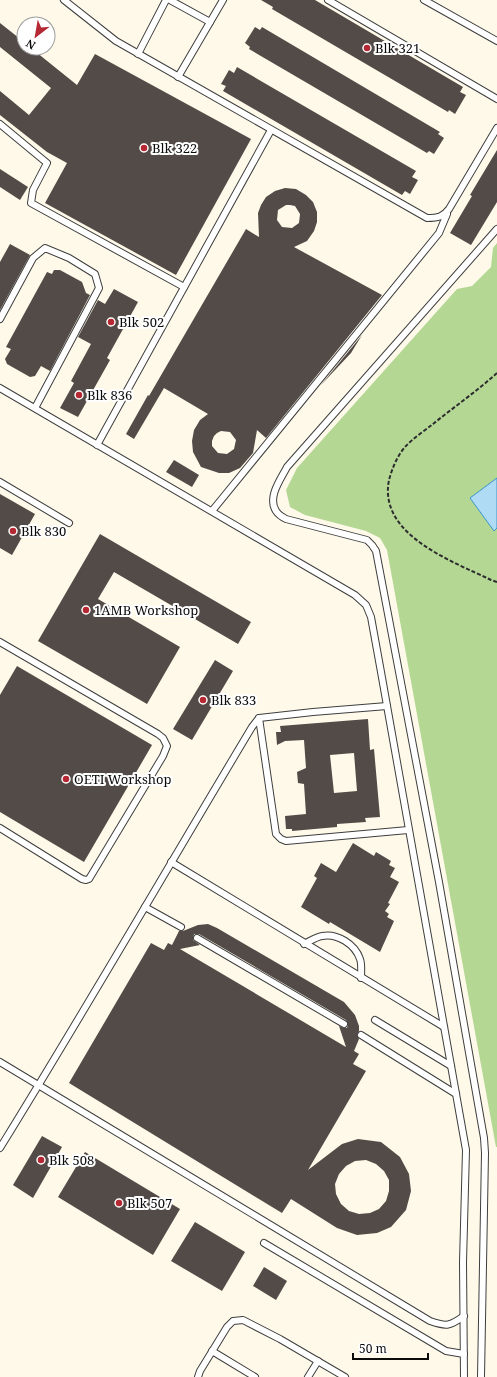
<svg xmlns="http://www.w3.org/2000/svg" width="497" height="1377" viewBox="0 0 497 1377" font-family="'Noto Serif',serif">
<rect width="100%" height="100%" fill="#fef9e9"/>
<path fill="#b4d794" d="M497,243V478L470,498L494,531L497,528V1147H496L387,550L380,538L366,531L305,515L290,507L286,490L297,468L457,289L472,286L491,267L493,248Z"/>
<path fill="#afdcf4" stroke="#3994c8" d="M497,478V528L494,531L470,498Z"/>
<g fill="#534b47" fill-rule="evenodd">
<path d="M261,0H315L463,87L460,92L466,95L455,114L449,110L448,112L272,9L273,7Z"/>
<path d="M0,23L24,42V48H31L77,85L95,54L251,139L176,275L45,203L67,163L47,152L0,115V91L29,115L51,88L0,47Z"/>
<path d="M255,27L260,30L262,27L440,132L438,134L444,138L434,154L429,151L427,153L249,49L250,47L245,43Z"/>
<path d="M237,67L416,171L412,177L418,180L410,194L405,191L402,195L223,91L226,86L221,84L229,70L234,73Z"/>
<path d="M497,150V202L471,245L450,233L472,196L470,195Z"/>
<path d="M0,169L28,187L20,200L0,187Z"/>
<path d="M285,188L296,189L306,195L313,202L317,212V222L314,231L307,241L294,247L382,295L266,438L257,430L253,453L240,468L229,473H219L201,467L193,452L192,441L194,430L200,420L208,414L164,388L134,439L126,434L148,395L149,396L246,229L259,237L258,213L261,205L266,197L275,191ZM286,205H290L295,206L300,214L299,223L292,228L282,227L277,220L278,210ZM221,431L230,432L236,440L234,449L227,454L218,453L212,446V441L214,436L217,433Z"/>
<path d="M10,244L30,255L0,310V262Z"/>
<path d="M54,270H60L82,282L86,293L90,295L50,371L41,366L35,376L30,377L7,364L5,359L11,349L6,347L47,272L52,274Z"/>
<path d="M114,289L138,302L107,358L110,360L78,417L60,408L74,383L71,381L91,344L78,337L98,300L105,304Z"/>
<path d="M362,335L351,353L321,385Z"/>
<path d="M174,460L199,475L192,487L166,472Z"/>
<path d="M0,494L35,514L12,555L0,548Z"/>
<path d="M100,534L251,622L238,644L114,572L98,599L180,647L147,704L38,641Z"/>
<path d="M215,660L233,671L192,740L173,729Z"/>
<path d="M17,666L152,745L84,862L0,812V695Z"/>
<path d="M368,719L370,750L374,749L380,817L365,818L366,822L337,824V827L292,831V829H286L285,816L306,814L304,784L298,783L297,772L306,768L304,740L285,741L277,745L276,732H281L280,726ZM354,753L357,791L334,793L330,755Z"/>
<path d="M353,843L374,856L376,852L391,861L389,865L395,868L390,877L399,882L388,903L390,904L385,911L389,914L387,917L394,921L380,952L330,922L329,924L301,907L317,878L314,876L321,863L336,872Z"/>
<path d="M208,924L217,928L344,1002L355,1015L359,1026V1031L357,1035L359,1039L354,1051L359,1054L353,1064L366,1071L308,1170L342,1144L358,1139L381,1142L400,1157L409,1174L411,1191L406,1210L391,1227L377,1233L357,1235L337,1228L291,1199L282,1213L69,1083L151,943L164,950L168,943L172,945L179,931H183L198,925ZM194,934H199L346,1020L348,1024L347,1028H344L339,1026L346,1047L180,949L200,945L193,940ZM366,1160L376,1164L384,1171L389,1180V1191L386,1201L379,1209L370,1213L359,1214L349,1211L341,1204L336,1194L335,1184L339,1174L346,1166L355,1161Z"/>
<path d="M42,1136L62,1147L33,1198L13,1185Z"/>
<path d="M85,1152L180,1209L153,1255L58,1197Z"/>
<path d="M195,1222L245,1252L222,1291L171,1261Z"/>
<path d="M264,1267L287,1281L276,1300L253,1286Z"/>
</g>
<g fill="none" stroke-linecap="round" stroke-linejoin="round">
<defs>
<g id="lane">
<path d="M64,0L116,41L427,218C438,218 443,217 449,209L497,128"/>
<path d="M170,0L210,22"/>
<path d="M328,0L497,99"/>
<path d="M424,0L497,41"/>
<path d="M138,54L166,0"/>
<path d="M178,77L223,0"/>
<path d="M0,124L47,163L33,190L31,203L184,287"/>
<path d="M0,319L33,258L45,248L69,258L95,274L99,288L35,408"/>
<path d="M0,388L355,595L366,605L371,617L381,672L466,1150L463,1262L464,1377"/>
<path d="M97,445L271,130"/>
<path d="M0,482L69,523"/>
<path d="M212,511L439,233L447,214"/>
<path d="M0,642L158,734L163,738L167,746L163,756L89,879L86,880L82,879L0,828"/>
<path d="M259,718L276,834L281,839L286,841L408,830"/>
<path d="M171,862L444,1027"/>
<path d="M145,907L181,927"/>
<path d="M197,938L344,1024"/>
<path d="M304,944C310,941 316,937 322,936C337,933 355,944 360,959C362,964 361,972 361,978"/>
<path d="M375,1020L451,1066"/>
<path d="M361,1035L456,1094"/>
<path d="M0,1062L430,1321C447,1327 450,1326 464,1316"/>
<path d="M0,1148C86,1009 168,867 252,727L259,718L313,712L387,706"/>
<path d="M264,1243L446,1351L464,1354"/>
<path d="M212,1351L255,1377"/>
<path d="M198,1377L200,1371L227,1327L233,1321L243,1320L280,1339L345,1377"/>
<path d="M308,1377L318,1361"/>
<path d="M481,1377L485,1153L484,1138L439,882L376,551L372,545L367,540L286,519C282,517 278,514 276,511C267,497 281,479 287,467L497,229"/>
</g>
</defs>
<use href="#lane" stroke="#3e3e3e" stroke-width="8"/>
<path stroke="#2d2d2d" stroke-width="2" stroke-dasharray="4 2" stroke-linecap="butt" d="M497,373C477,391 454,407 433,424C424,431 412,439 405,447C397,456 392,469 389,480C378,535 452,561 491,580L497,582"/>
<use href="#lane" stroke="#fff" stroke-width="6"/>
</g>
<g fill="#b52833" stroke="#fff" stroke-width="1.5">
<circle cx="367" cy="48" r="4"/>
<circle cx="144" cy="148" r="4"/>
<circle cx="111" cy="322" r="4"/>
<circle cx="79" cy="395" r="4"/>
<circle cx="13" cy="531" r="4"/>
<circle cx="86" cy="610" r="4"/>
<circle cx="203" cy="700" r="4"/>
<circle cx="66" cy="779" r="4"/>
<circle cx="41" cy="1160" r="4"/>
<circle cx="119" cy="1203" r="4"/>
</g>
<g text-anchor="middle" stroke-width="4" stroke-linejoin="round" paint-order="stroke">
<g font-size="13" fill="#0b0b0b" stroke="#fff" text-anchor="start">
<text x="375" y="53">Blk 321</text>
<text x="152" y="153">Blk 322</text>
<text x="119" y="327">Blk 502</text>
<text x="87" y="400">Blk 836</text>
<text x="21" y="536">Blk 830</text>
<text x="94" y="615">1AMB Workshop</text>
<text x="211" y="705">Blk 833</text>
<text x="74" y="784">OETI Workshop</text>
<text x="49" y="1165">Blk 508</text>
<text x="127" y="1208">Blk 507</text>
</g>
</g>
<g transform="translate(36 36) rotate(211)"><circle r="19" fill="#ffffff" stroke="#9d9d9d"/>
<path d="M0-3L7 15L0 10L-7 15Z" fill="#b52833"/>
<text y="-6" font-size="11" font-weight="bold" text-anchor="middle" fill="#0b0b0b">N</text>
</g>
<path d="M353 1353v6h75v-6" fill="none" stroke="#0b0b0b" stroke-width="2"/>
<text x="359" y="1353" font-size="12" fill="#0b0b0b" stroke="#ffffff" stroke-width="3" paint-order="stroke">50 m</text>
</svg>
